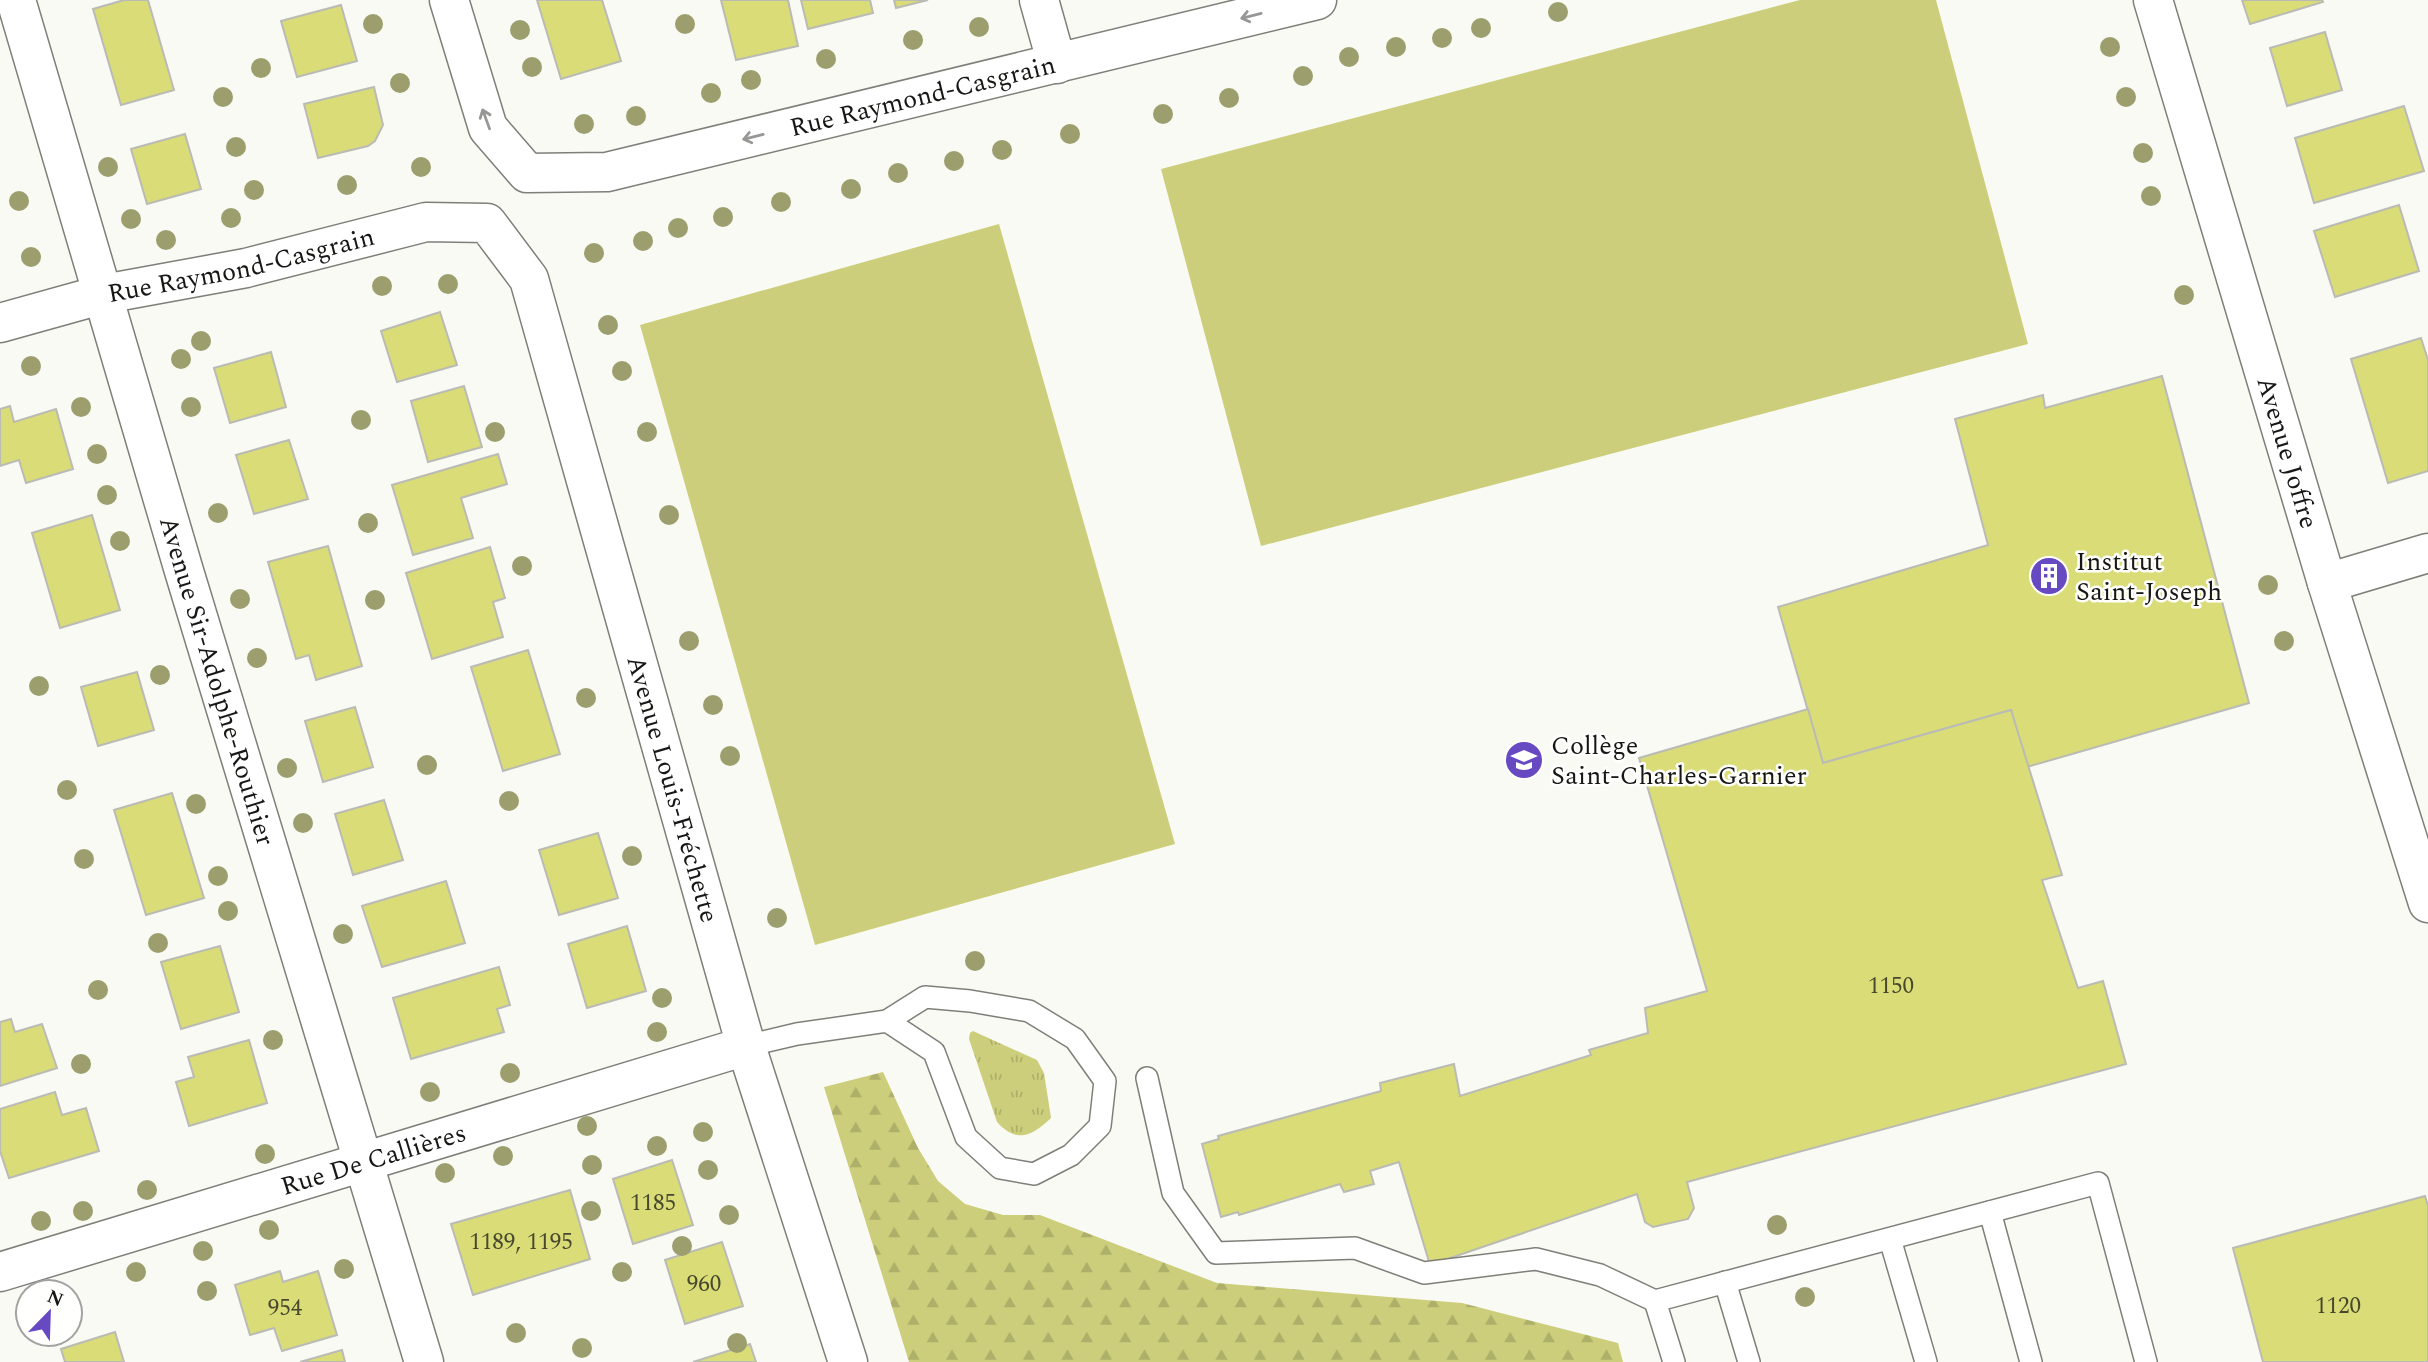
<svg xmlns="http://www.w3.org/2000/svg" width="2428" height="1362" viewBox="0 0 2428 1362" font-family="Spectral,serif">
<defs>
<pattern id="grass-tufts" width="24" height="20" patternUnits="userSpaceOnUse" patternTransform="scale(1.75)"><rect width="24" height="20" fill="#ccce7b"/><path d="M3 7l-1-3M5 7V3M7 7l1-3M15 17l-1-3M17 17v-4M19 17l1-3" fill="none" stroke="#aeb069"/></pattern>
<pattern id="forest-firs" width="22" height="20" patternUnits="userSpaceOnUse" patternTransform="scale(1.75)"><rect width="22" height="20" fill="#ccce7b"/><path d="M5 1l3.5 6h-7zM16 11l3.5 6h-7z" fill="#aeb069"/></pattern>
</defs>
<rect width="100%" height="100%" fill="#f9faf3"/>
<path fill="url(#grass-tufts)" d="M973,1031L1037,1060L1044,1073L1051,1118C1032,1136 1017,1144 997,1122L969,1039L970,1033Z"/>
<path fill="url(#forest-firs)" d="M883,1072L918,1148L938,1181L965,1204L1003,1215H1040L1217,1283L1462,1303L1618,1343L1623,1362H909L824,1087Z"/>
<g fill="#ccce7b">
<path d="M1800,0H1936L2028,344L1261,546L1161,169Z"/>
<path d="M999,224L1175,844L815,945L640,325Z"/>
</g>
<g fill="#dadc78" stroke="#babbb4" stroke-width="2">
<path d="M124,0H148L174,90L121,105L93,9Z"/>
<path d="M537,0H602L621,61L561,79Z"/>
<path d="M721,0H788L798,46L736,60Z"/>
<path d="M801,0H870L873,13L808,29Z"/>
<path d="M894,0H928L896,8Z"/>
<path d="M2242,0H2322L2323,2L2250,24Z"/>
<path d="M341,5L357,61L297,77L281,21Z"/>
<path d="M2325,32L2342,90L2287,106L2270,48Z"/>
<path d="M374,87L383,125L375,141L368,146L318,158L304,104Z"/>
<path d="M2404,106L2424,171L2314,203L2295,138Z"/>
<path d="M185,134L201,189L147,204L131,149Z"/>
<path d="M2399,205L2419,271L2335,297L2314,231Z"/>
<path d="M440,312L457,365L397,382L381,331Z"/>
<path d="M2421,338L2428,360V471L2388,483L2351,359Z"/>
<path d="M271,352L286,407L230,423L214,368Z"/>
<path d="M2162,376L2249,703L2027,767L2011,710L1823,763L1778,607L1988,545L1955,419L2043,395L2045,408Z"/>
<path d="M464,386L482,447L428,462L411,401Z"/>
<path d="M10,406L14,422L56,409L73,469L26,483L19,460L0,466V409Z"/>
<path d="M289,440L308,499L254,514L236,455Z"/>
<path d="M498,454L507,484L461,498L473,538L413,555L392,485Z"/>
<path d="M92,515L120,610L60,628L32,533Z"/>
<path d="M328,546L362,666L316,680L309,655L296,659L268,562Z"/>
<path d="M490,547L505,598L493,602L503,637L432,659L406,573Z"/>
<path d="M528,650L560,754L503,771L471,667Z"/>
<path d="M137,672L154,730L98,746L81,687Z"/>
<path d="M355,707L373,767L323,782L305,721Z"/>
<path d="M1808,709L1823,763L2011,710L2062,875L2042,880L2078,988L2103,981L2126,1064L1687,1182L1694,1208L1688,1219L1653,1227L1645,1222L1637,1194L1430,1265L1399,1162L1370,1171L1374,1184L1344,1192L1340,1184L1239,1215L1238,1212L1221,1217L1202,1144L1219,1139L1218,1136L1381,1091L1380,1083L1454,1064L1460,1096L1591,1055L1589,1050L1648,1033L1645,1008L1707,991L1639,758Z"/>
<path d="M172,793L204,898L146,915L114,810Z"/>
<path d="M384,800L403,860L353,875L335,814Z"/>
<path d="M598,833L618,898L559,915L539,850Z"/>
<path d="M446,881L465,943L382,967L362,906Z"/>
<path d="M627,926L646,991L587,1008L568,944Z"/>
<path d="M220,946L239,1012L181,1029L161,962Z"/>
<path d="M499,967L510,1005L497,1009L504,1032L411,1059L393,998Z"/>
<path d="M11,1019L15,1032L42,1024L57,1068L0,1086V1022Z"/>
<path d="M249,1040L267,1103L189,1126L176,1082L194,1077L188,1057Z"/>
<path d="M55,1092L62,1115L86,1108L99,1151L9,1178L0,1151V1109Z"/>
<path d="M672,1160L693,1225L633,1244L613,1179Z"/>
<path d="M570,1190L590,1259L473,1295L451,1224Z"/>
<path d="M2425,1196L2428,1206V1362H2263L2233,1248Z"/>
<path d="M722,1242L743,1306L685,1324L665,1260Z"/>
<path d="M280,1271L283,1282L318,1271L337,1335L282,1351L274,1328L250,1335L235,1285Z"/>
<path d="M115,1332L124,1362H65L61,1349Z"/>
<path d="M750,1344L756,1362H693Z"/>
<path d="M342,1350L345,1362H300Z"/>
</g>
<g fill="none" stroke-linecap="round" stroke-linejoin="round">
<defs>
<g id="lane">
<path d="M746,1046L797,1034L887,1021L934,1052L966,1137L1000,1168L1034,1174L1071,1155L1100,1126L1105,1081L1075,1039L1029,1011L970,1001L925,997L887,1021"/>
<path d="M1147,1078L1173,1193L1216,1253L1355,1248L1424,1273L1536,1259L1600,1275L1655,1301"/>
<path d="M1990,1212L2031,1362"/>
<path d="M1890,1239L1926,1362"/>
<path d="M1725,1282L1749,1362"/>
<path d="M1674,1362L1655,1301L2098,1183L2146,1362"/>
</g>
<g id="street">
<path id="s1" d="M16,0L184,571L424,1362"/>
<path id="s2" d="M449,0L488,128L527,173L607,172L1317,0"/>
<path d="M1039,0L1057,64"/>
<path id="s3" d="M2153,0L2327,583L2428,903"/>
<path id="s4" d="M0,323L104,294L246,268L426,222L487,223L529,279L746,1046L848,1362"/>
<path d="M2327,583L2428,553"/>
<path id="s5" d="M0,1272L746,1046"/>
</g>
</defs>
<use href="#lane" stroke="#7f7f79" stroke-width="24"/>
<use href="#street" stroke="#7f7f79" stroke-width="41"/>
<use href="#lane" stroke="#fff" stroke-width="21"/>
<use href="#street" stroke="#fff" stroke-width="38"/>
</g>
<g fill="#9d9e6e">
<circle cx="1558" cy="12" r="10"/>
<circle cx="373" cy="24" r="10"/>
<circle cx="685" cy="24" r="10"/>
<circle cx="979" cy="27" r="10"/>
<circle cx="1481" cy="28" r="10"/>
<circle cx="520" cy="30" r="10"/>
<circle cx="1442" cy="38" r="10"/>
<circle cx="913" cy="40" r="10"/>
<circle cx="1396" cy="47" r="10"/>
<circle cx="2110" cy="47" r="10"/>
<circle cx="1349" cy="57" r="10"/>
<circle cx="826" cy="59" r="10"/>
<circle cx="532" cy="67" r="10"/>
<circle cx="261" cy="68" r="10"/>
<circle cx="1303" cy="76" r="10"/>
<circle cx="751" cy="80" r="10"/>
<circle cx="400" cy="83" r="10"/>
<circle cx="711" cy="93" r="10"/>
<circle cx="223" cy="97" r="10"/>
<circle cx="2126" cy="97" r="10"/>
<circle cx="1229" cy="98" r="10"/>
<circle cx="1163" cy="114" r="10"/>
<circle cx="636" cy="116" r="10"/>
<circle cx="584" cy="124" r="10"/>
<circle cx="1070" cy="134" r="10"/>
<circle cx="236" cy="147" r="10"/>
<circle cx="1002" cy="150" r="10"/>
<circle cx="2143" cy="153" r="10"/>
<circle cx="954" cy="161" r="10"/>
<circle cx="108" cy="167" r="10"/>
<circle cx="421" cy="167" r="10"/>
<circle cx="898" cy="173" r="10"/>
<circle cx="347" cy="185" r="10"/>
<circle cx="851" cy="189" r="10"/>
<circle cx="254" cy="190" r="10"/>
<circle cx="2151" cy="196" r="10"/>
<circle cx="19" cy="201" r="10"/>
<circle cx="781" cy="202" r="10"/>
<circle cx="723" cy="217" r="10"/>
<circle cx="231" cy="218" r="10"/>
<circle cx="131" cy="219" r="10"/>
<circle cx="678" cy="228" r="10"/>
<circle cx="166" cy="240" r="10"/>
<circle cx="643" cy="241" r="10"/>
<circle cx="594" cy="253" r="10"/>
<circle cx="31" cy="257" r="10"/>
<circle cx="448" cy="284" r="10"/>
<circle cx="382" cy="286" r="10"/>
<circle cx="2184" cy="295" r="10"/>
<circle cx="608" cy="325" r="10"/>
<circle cx="201" cy="341" r="10"/>
<circle cx="181" cy="359" r="10"/>
<circle cx="31" cy="366" r="10"/>
<circle cx="622" cy="371" r="10"/>
<circle cx="81" cy="407" r="10"/>
<circle cx="191" cy="407" r="10"/>
<circle cx="361" cy="420" r="10"/>
<circle cx="495" cy="432" r="10"/>
<circle cx="647" cy="432" r="10"/>
<circle cx="97" cy="454" r="10"/>
<circle cx="107" cy="495" r="10"/>
<circle cx="218" cy="513" r="10"/>
<circle cx="669" cy="515" r="10"/>
<circle cx="368" cy="523" r="10"/>
<circle cx="120" cy="541" r="10"/>
<circle cx="522" cy="566" r="10"/>
<circle cx="2268" cy="585" r="10"/>
<circle cx="240" cy="599" r="10"/>
<circle cx="375" cy="600" r="10"/>
<circle cx="689" cy="641" r="10"/>
<circle cx="2284" cy="641" r="10"/>
<circle cx="257" cy="658" r="10"/>
<circle cx="160" cy="675" r="10"/>
<circle cx="39" cy="686" r="10"/>
<circle cx="586" cy="698" r="10"/>
<circle cx="713" cy="705" r="10"/>
<circle cx="730" cy="756" r="10"/>
<circle cx="427" cy="765" r="10"/>
<circle cx="287" cy="768" r="10"/>
<circle cx="67" cy="790" r="10"/>
<circle cx="509" cy="801" r="10"/>
<circle cx="196" cy="804" r="10"/>
<circle cx="303" cy="823" r="10"/>
<circle cx="632" cy="856" r="10"/>
<circle cx="84" cy="859" r="10"/>
<circle cx="218" cy="876" r="10"/>
<circle cx="228" cy="911" r="10"/>
<circle cx="777" cy="918" r="10"/>
<circle cx="343" cy="934" r="10"/>
<circle cx="158" cy="943" r="10"/>
<circle cx="975" cy="961" r="10"/>
<circle cx="98" cy="990" r="10"/>
<circle cx="662" cy="998" r="10"/>
<circle cx="657" cy="1032" r="10"/>
<circle cx="273" cy="1040" r="10"/>
<circle cx="81" cy="1064" r="10"/>
<circle cx="510" cy="1073" r="10"/>
<circle cx="430" cy="1092" r="10"/>
<circle cx="587" cy="1126" r="10"/>
<circle cx="703" cy="1132" r="10"/>
<circle cx="657" cy="1146" r="10"/>
<circle cx="265" cy="1154" r="10"/>
<circle cx="503" cy="1156" r="10"/>
<circle cx="592" cy="1165" r="10"/>
<circle cx="708" cy="1170" r="10"/>
<circle cx="445" cy="1173" r="10"/>
<circle cx="147" cy="1190" r="10"/>
<circle cx="83" cy="1211" r="10"/>
<circle cx="591" cy="1211" r="10"/>
<circle cx="729" cy="1215" r="10"/>
<circle cx="41" cy="1221" r="10"/>
<circle cx="1777" cy="1225" r="10"/>
<circle cx="269" cy="1230" r="10"/>
<circle cx="682" cy="1246" r="10"/>
<circle cx="203" cy="1251" r="10"/>
<circle cx="344" cy="1269" r="10"/>
<circle cx="136" cy="1272" r="10"/>
<circle cx="622" cy="1272" r="10"/>
<circle cx="207" cy="1291" r="10"/>
<circle cx="1805" cy="1297" r="10"/>
<circle cx="516" cy="1333" r="10"/>
<circle cx="737" cy="1343" r="10"/>
<circle cx="582" cy="1348" r="10"/>
</g>
<defs><path id="oneway-shaft" d="M-6 0H5M1.5-3L5.5 0L1.5 3" fill="none" stroke-width="1.6" stroke-linecap="round" stroke-linejoin="round" transform="scale(1.75)"/></defs>
<g stroke="#979796">
<use href="#oneway-shaft" transform="translate(1251 16) rotate(166)"/>
<use href="#oneway-shaft" transform="translate(486 119) rotate(-110)"/>
<use href="#oneway-shaft" transform="translate(753 137) rotate(166)"/>
</g>
<defs>
<symbol id="building-disc" viewBox="-11 -11 22 22"><circle r="9.5" fill="#6749c2" stroke="#fffffe"/><path d="M-4-6H4V6H1V3H-1V6H-4ZM-2.5-4.3h1.7v1.8h-1.7ZM.8-4.3h1.7v1.8H.8ZM-2.5-1h1.7V.8h-1.7ZM.8-1h1.7V.8H.8Z" fill="#fff"/></symbol>
<symbol id="school-disc" viewBox="-11 -11 22 22"><circle r="9.5" fill="#6749c2" stroke="#fffffe"/><path d="M0-5L7-2L0 1L-7-2ZM-4 1L0 2.5L4 1V4Q0 6-4 4Z" fill="#fff"/></symbol>
</defs>
<g fill-rule="evenodd">
<use href="#building-disc" x="2027" y="554" width="44" height="44"/>
<use href="#school-disc" x="1502" y="738" width="44" height="44"/>
</g>
<g text-anchor="middle" stroke-width="5" stroke-linejoin="round" paint-order="stroke">
<g font-size="23" fill="#48482e">
<text x="1891" y="993">1150</text>
<text x="653" y="1210">1185</text>
<text x="521" y="1249">1189, 1195</text>
<text x="704" y="1291">960</text>
<text x="2338" y="1313">1120</text>
<text x="285" y="1315">954</text>
</g>
<g font-size="26" fill="#171715" stroke="#fffffe">
<text dy="9" stroke="none"><textPath href="#s2" startOffset="598">Rue Raymond-Casgrain</textPath></text>
<text dy="9" stroke="none"><textPath href="#s4" startOffset="248">Rue Raymond-Casgrain</textPath></text>
<text dy="9" stroke="none"><textPath href="#s3" startOffset="472">Avenue Joffre</textPath></text>
<text dy="9" stroke="none"><textPath href="#s1" startOffset="710">Avenue Sir-Adolphe-Routhier</textPath></text>
<text dy="9" stroke="none"><textPath href="#s4" startOffset="1099">Avenue Louis-Fréchette</textPath></text>
<text dy="9" stroke="none"><textPath href="#s5" startOffset="390">Rue De Callières</textPath></text>
</g>
<g font-size="26" fill="#171715" stroke="#fffffe" text-anchor="start">
<text x="2076" y="570">Institut<tspan x="2076" dy="30">Saint-Joseph</tspan></text>
<text x="1551" y="754">Collège<tspan x="1551" dy="30">Saint-Charles-Garnier</tspan></text>
</g>
</g>
<g transform="translate(49 1313) rotate(23)"><circle r="33" fill="#fffffe" stroke="#a2a2a1" stroke-width="2"/>
<path d="M0-5L12 26L0 18L-12 26Z" fill="#6749c2"/>
<text y="-10" font-size="19" font-weight="bold" text-anchor="middle" fill="#171715">N</text>
</g>
</svg>
